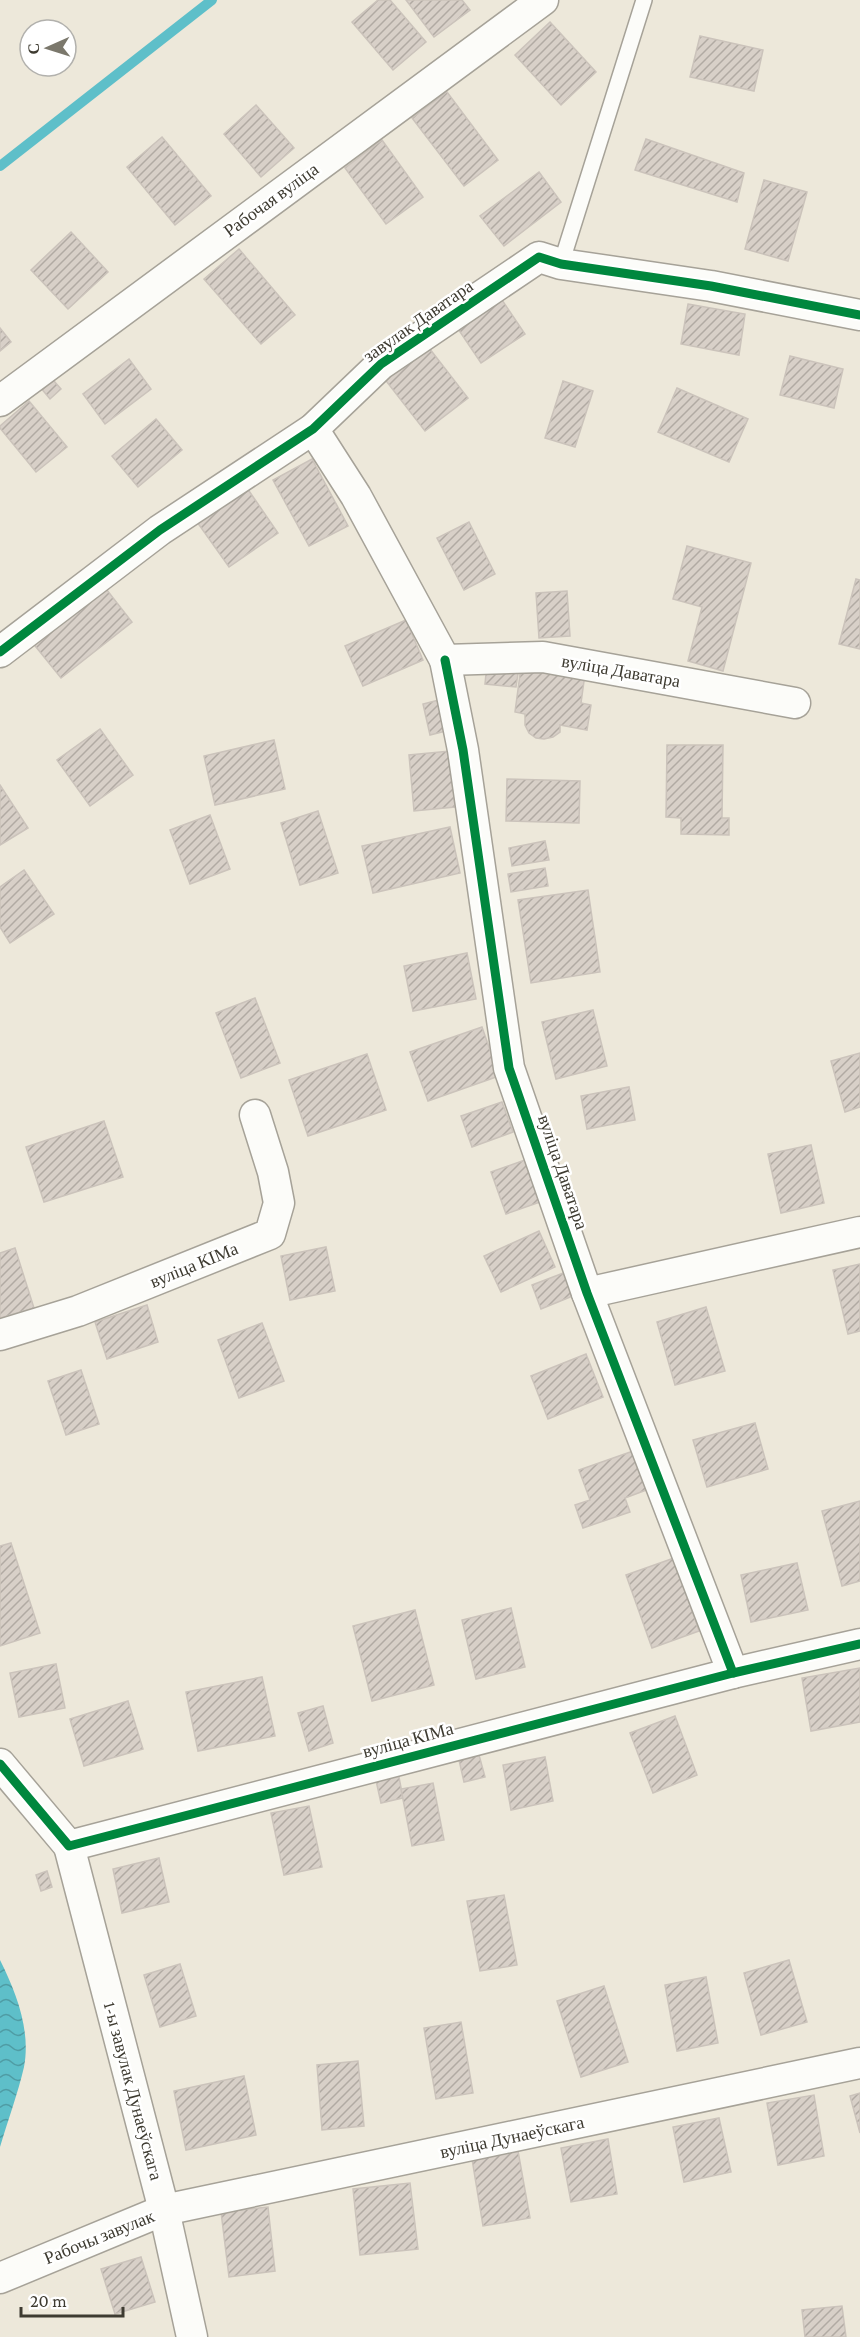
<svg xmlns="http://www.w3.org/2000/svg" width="860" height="2337" viewBox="0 0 860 2337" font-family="'Crimson Pro',serif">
<defs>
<pattern id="water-waves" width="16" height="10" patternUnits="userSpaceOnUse" patternTransform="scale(1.5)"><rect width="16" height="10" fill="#5ebfc9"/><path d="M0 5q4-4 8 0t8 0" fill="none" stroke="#4f9ca4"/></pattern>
<pattern id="building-hatch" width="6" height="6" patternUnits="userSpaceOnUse" patternTransform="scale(1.5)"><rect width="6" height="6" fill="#d8d0c8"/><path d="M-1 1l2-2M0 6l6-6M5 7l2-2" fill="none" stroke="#b1aaa3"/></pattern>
</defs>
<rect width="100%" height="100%" fill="#ede8da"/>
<path fill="url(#water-waves)" d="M0,1960C16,1992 31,2030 24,2067C18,2093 8,2120 0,2147Z"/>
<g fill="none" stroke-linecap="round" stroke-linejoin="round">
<path stroke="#5ebfc9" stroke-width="10" d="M0,166L212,0"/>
</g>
<g fill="url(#building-hatch)" stroke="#cbc3bb" stroke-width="1.5">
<path d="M378,0H390L426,42L393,70L352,22Z"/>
<path d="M406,0H462L470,10L434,37Z"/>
<path d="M550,22L596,72L561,105L515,55Z"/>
<path d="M700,36L763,50L754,91L690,77Z"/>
<path d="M447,92L498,160L464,186L412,118Z"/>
<path d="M256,105L294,148L261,177L224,134Z"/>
<path d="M162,137L211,196L175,225L127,167Z"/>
<path d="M646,139L744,173L737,202L635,170Z"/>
<path d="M382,140L423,197L386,224L345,168Z"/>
<path d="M539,172L561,202L504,246L480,216Z"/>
<path d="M764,180L807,192L788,261L745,249Z"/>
<path d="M71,232L108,272L68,309L31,270Z"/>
<path d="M239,249L295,315L261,344L204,279Z"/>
<path d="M498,294L525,334L481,363L454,323Z"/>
<path d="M688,304L745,314L739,355L681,344Z"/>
<path d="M0,328L11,342L0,351Z"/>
<path d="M426,344L468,398L425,431L383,377Z"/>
<path d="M790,356L843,369L834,408L780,395Z"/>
<path d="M129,359L151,389L105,424L83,394Z"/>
<path d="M46,372L61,389L50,399L35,381Z"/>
<path d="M563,381L593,391L575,447L545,438Z"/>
<path d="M677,388L748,419L729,462L658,432Z"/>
<path d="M29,401L67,447L36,472L0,428V426Z"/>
<path d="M156,419L182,450L138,487L112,456Z"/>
<path d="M312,459L348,526L309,546L273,480Z"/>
<path d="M247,488L278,533L229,567L197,522Z"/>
<path d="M469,522L495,574L464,590L437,538Z"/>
<path d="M687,546L751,563L723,671L688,661L702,607L673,599Z"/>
<path d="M856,579L860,580V649L839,644Z"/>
<path d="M103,585L132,622L61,678L32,642Z"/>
<path d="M567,591L570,636L539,638L536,593Z"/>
<path d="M406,620L423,660L363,686L345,646Z"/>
<path d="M487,663L519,667L516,687L485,684Z"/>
<path d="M521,667L585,674L581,703L591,705L587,730L560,725V732L553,737L544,739L536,738L529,733L525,725V714L515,712Z"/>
<path d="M439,700L446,731L430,735L423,704Z"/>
<path d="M100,729L133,775L90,806L57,760Z"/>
<path d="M274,740L285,789L215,805L204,756Z"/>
<path d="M667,745H723L722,818H729V835L681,834V818L666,817Z"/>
<path d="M450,751L455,807L414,811L409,755Z"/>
<path d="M507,779L580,781L579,823L506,821Z"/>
<path d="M0,785L28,828L0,845Z"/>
<path d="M318,811L338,873L300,885L281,823Z"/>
<path d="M210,815L230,869L190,884L170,830Z"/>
<path d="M450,827L460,873L373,893L362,846Z"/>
<path d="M545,841L549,860L512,866L509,848Z"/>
<path d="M545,868L548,886L511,892L508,874Z"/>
<path d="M24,870L54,914L10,943L0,927V887Z"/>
<path d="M588,890L600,972L531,983L518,900Z"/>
<path d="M467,953L476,999L413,1011L404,966Z"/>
<path d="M255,998L280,1063L241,1078L216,1013Z"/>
<path d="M593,1010L607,1066L556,1079L542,1022Z"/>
<path d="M482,1027L499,1076L428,1101L410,1052Z"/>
<path d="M860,1053V1107L845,1112L831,1061Z"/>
<path d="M367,1054L386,1110L308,1136L289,1080Z"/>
<path d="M629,1087L635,1120L587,1129L581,1096Z"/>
<path d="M502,1102L513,1132L472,1147L461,1116Z"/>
<path d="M104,1121L123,1177L44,1202L26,1147Z"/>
<path d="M811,1145L824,1203L781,1213L768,1154Z"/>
<path d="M525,1160L540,1202L506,1214L491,1172Z"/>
<path d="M539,1231L555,1267L501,1292L484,1256Z"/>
<path d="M326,1247L335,1291L290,1300L281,1256Z"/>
<path d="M15,1248L34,1308L0,1318V1253Z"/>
<path d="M860,1264V1331L848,1334L833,1270Z"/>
<path d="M566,1272L575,1295L541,1309L532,1285Z"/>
<path d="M147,1305L158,1342L107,1359L95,1322Z"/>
<path d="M706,1307L725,1371L675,1385L657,1322Z"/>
<path d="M262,1323L284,1381L239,1398L218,1340Z"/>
<path d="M586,1354L603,1397L548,1419L531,1376Z"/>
<path d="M81,1370L99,1424L66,1435L48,1381Z"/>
<path d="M755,1423L768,1469L707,1487L693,1440Z"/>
<path d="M636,1450L649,1489L625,1498L630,1512L583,1528L575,1505L590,1500L579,1470Z"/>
<path d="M860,1501V1581L842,1586L822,1511Z"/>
<path d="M11,1543L40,1633L0,1646V1546Z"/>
<path d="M674,1558L699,1631L652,1648L626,1575Z"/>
<path d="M797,1563L808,1610L751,1622L741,1575Z"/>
<path d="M511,1608L525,1667L476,1679L462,1620Z"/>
<path d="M415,1610L434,1685L372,1701L353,1626Z"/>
<path d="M56,1664L65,1708L19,1717L10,1673Z"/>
<path d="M860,1668V1722L811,1731L802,1678Z"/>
<path d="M262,1677L275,1736L198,1751L186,1692Z"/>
<path d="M128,1701L143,1749L84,1766L70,1719Z"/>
<path d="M323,1706L333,1743L309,1751L298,1713Z"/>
<path d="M675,1716L697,1775L653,1793L630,1733Z"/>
<path d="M479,1755L485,1777L464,1782L459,1760Z"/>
<path d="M545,1757L553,1801L511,1810L503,1765Z"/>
<path d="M398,1772L403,1798L381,1803L375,1776Z"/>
<path d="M433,1783L444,1840L412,1846L401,1789Z"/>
<path d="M309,1806L322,1867L284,1875L271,1813Z"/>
<path d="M159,1858L169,1902L122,1913L113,1869Z"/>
<path d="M47,1871L52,1887L41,1891L36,1875Z"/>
<path d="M504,1895L517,1965L480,1971L467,1901Z"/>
<path d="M789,1960L807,2022L761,2035L744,1973Z"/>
<path d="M180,1964L196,2016L160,2027L144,1975Z"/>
<path d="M706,1977L718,2043L677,2051L665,1985Z"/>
<path d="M604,1986L628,2062L581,2077L557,2001Z"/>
<path d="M461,2022L473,2093L436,2099L424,2028Z"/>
<path d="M358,2061L364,2126L322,2130L317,2065Z"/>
<path d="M244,2076L256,2135L186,2150L174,2091Z"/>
<path d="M860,2093V2133L850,2096Z"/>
<path d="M814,2095L824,2156L778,2165L767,2103Z"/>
<path d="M719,2118L731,2172L684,2182L673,2127Z"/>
<path d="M608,2139L617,2194L571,2202L561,2148Z"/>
<path d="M518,2151L530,2218L483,2226L472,2159Z"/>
<path d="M410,2183L418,2249L360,2255L353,2189Z"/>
<path d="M268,2207L275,2271L229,2277L221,2212Z"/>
<path d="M141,2257L155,2302L115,2314L101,2269Z"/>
<path d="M842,2306L846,2337H805L802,2310Z"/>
</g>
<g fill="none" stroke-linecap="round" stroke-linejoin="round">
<defs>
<path id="service" d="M561,264L644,0"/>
<g id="minor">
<path d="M0,401L543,0"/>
<path d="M313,429L356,496L445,660L543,657L795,703"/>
<path d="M0,652L160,530L313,429L381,364L539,257L561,264L711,286L860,315"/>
<path d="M445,660L463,750L509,1068L587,1293L733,1673"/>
<path d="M587,1293L860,1232"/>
<path d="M0,1335L78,1311L270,1234L279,1203L273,1172L255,1115"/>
<path d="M0,1764L69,1846L733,1673L860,1644"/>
<path d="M69,1846L164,2210L192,2337"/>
<path d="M0,2278L164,2210L860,2063"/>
</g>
</defs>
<use href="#service" stroke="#a6a298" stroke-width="18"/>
<use href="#minor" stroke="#a6a298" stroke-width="33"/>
<use href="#service" stroke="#fcfcf9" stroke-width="15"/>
<use href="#minor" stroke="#fcfcf9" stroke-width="30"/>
<defs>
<g id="cycleway">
<path d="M0,652L160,530L313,429L381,364L539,257L561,264L711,286L860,315"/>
<path d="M445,660L463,750L509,1068L587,1293L733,1673"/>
<path d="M0,1764L69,1846L733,1673L860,1644"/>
</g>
</defs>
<use href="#cycleway" stroke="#fff" stroke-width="13"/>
<use href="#cycleway" stroke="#00873e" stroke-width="9"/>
</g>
<g text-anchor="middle" stroke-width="5" stroke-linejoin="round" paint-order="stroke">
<g font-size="18" fill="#3e3b31" stroke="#fff">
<text transform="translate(271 200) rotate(-36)" y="6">Рабочая вуліца</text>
<text transform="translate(418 321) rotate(-35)" y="6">завулак Даватара</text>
<text transform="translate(621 671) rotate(10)" y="6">вуліца Даватара</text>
<text transform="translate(563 1172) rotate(71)" y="6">вуліца Даватара</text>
<text transform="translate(194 1265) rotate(-22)" y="6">вуліца КІМа</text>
<text transform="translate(408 1740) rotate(-15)" y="6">вуліца КІМа</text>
<text transform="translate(133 2091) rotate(75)" y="6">1-ы завулак Дунаеўскага</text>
<text transform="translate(512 2137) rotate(-12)" y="6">вуліца Дунаеўскага</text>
<text transform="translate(99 2237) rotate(-22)" y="6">Рабочы завулак</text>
</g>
</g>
<g transform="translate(48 48) rotate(267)"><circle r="28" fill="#ffffff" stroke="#b2b1ad" stroke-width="1.5"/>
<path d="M0-4.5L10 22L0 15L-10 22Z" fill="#7b786c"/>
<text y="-9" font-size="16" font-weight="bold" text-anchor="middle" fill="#3e3b31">С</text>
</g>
<path d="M21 2307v9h102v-9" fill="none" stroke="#3e3b31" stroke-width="3"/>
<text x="30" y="2307" font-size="18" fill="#3e3b31" stroke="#ffffff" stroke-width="4.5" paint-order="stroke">20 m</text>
</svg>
